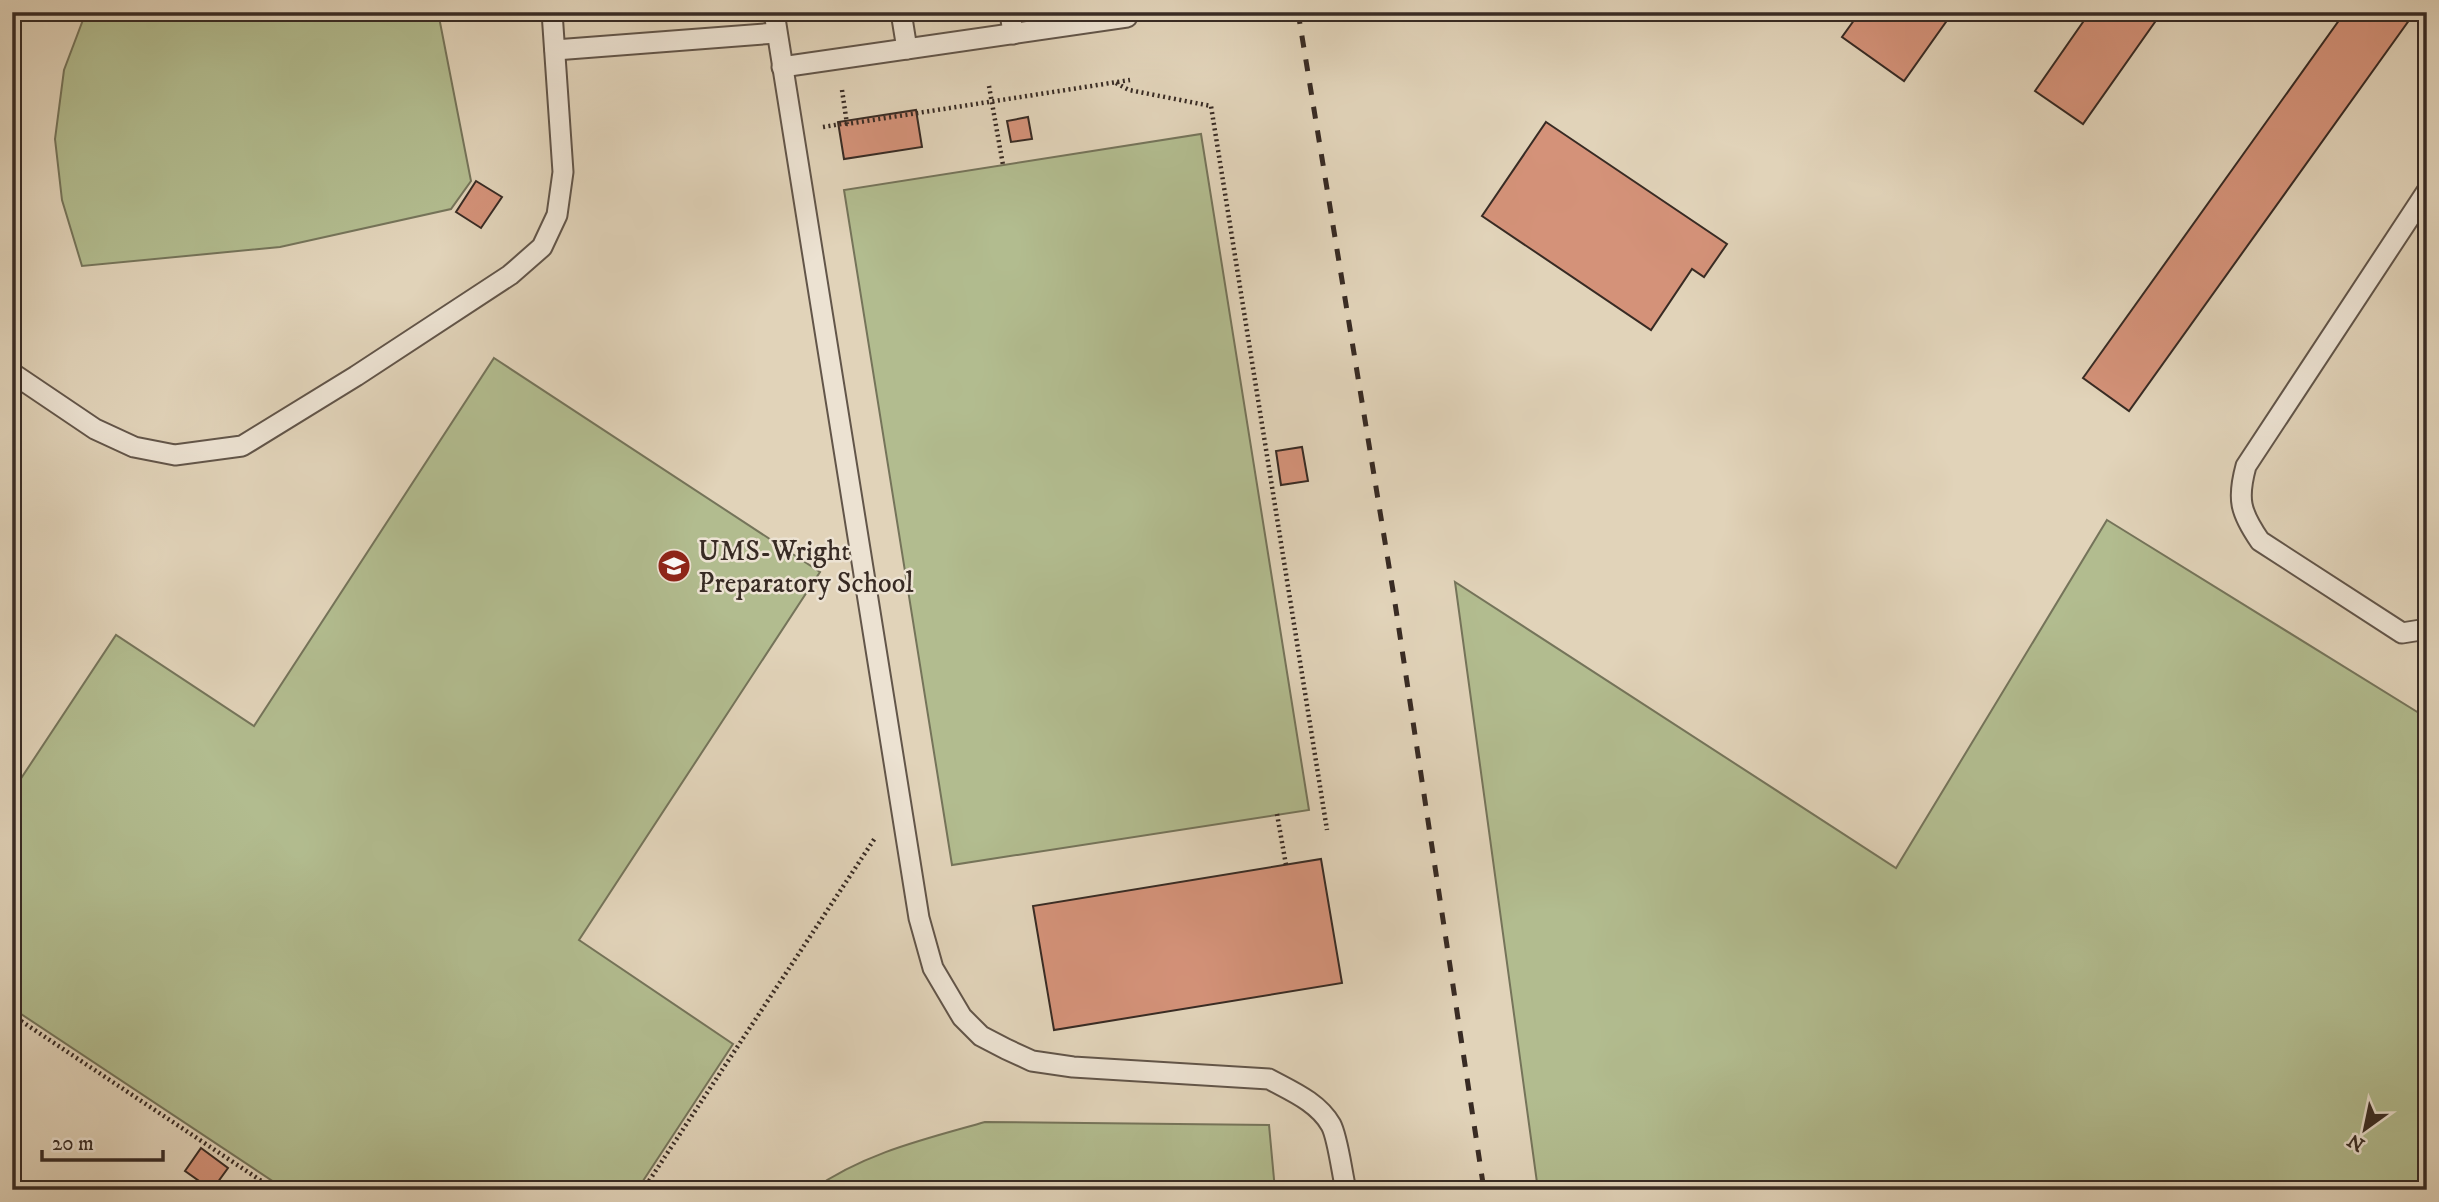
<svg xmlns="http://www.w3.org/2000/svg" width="2439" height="1202" viewBox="0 0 2439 1202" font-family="'IM FELL DW Pica',serif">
<rect width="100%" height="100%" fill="#e1d3b9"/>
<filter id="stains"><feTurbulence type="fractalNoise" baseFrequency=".00286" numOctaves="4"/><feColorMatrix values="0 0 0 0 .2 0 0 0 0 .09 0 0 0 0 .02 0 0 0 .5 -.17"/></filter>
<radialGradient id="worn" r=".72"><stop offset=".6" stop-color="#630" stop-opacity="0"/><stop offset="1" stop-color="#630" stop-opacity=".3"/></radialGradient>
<g fill="#b2bc8f" stroke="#75745a" stroke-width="2">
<path d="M86,12H438L471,181L451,209L280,247L82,266L62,200L55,139L64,70Z"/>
<path d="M1201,134L1309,810L952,865L844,190Z"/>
<path d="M494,358L820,572L579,940L733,1044L637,1190H286L12,1008V792L116,635L254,726Z"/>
<path d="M2107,520L2427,718V1190H1538L1455,582L1896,868Z"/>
<path d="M985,1122L1269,1125L1275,1190H812C864,1153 925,1139 985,1122Z"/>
</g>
<g fill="#d49279" stroke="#382b24" stroke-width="2">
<path d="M1860,12H1953L1904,81L1842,37Z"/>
<path d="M2090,12H2162L2083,124L2035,91Z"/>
<path d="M2345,12H2415L2129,411L2083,378Z"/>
<path d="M916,110L922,147L844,159L838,122Z"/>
<path d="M1028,117L1032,139L1011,142L1007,121Z"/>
<path d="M1546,122L1727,244L1704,277L1692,269L1651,330L1482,216Z"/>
<path d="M476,181L502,197L481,228L456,212Z"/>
<path d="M1302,447L1308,481L1281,485L1276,451Z"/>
<path d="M1321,859L1342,983L1054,1030L1033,906Z"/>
<path d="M201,1148L228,1168L212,1190L185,1171Z"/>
</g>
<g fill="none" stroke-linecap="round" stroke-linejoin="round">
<defs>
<g id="lane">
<path d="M774,12L919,918L933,968L962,1017L981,1036L1006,1049L1032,1061L1073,1067L1269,1079C1291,1091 1318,1102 1331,1125C1338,1138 1342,1174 1346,1190"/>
<path d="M901,12L907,49"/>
<path d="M1010,12L1013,34"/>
<path d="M555,50L776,33"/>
<path d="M782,67L1127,17V12"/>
<path d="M2427,191L2246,466C2237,499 2240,512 2260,541L2402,633L2427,629"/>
<path d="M12,373L95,429L134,447L175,455L242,446L356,376L510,275L542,247L557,215L563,172L552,12"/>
</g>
</defs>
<use href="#lane" stroke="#625549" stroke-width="23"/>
<g stroke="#382b24" stroke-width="4.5" stroke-dasharray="2 3.5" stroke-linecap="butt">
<path d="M1116,83L1129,90L1211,106L1327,830"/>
<path d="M989,86L1003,165"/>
<path d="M842,90L847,124L1130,80"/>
<path d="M823,127L847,123"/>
<path d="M1277,814L1286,865"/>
<path d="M12,1015L275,1190"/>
<path d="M643,1190L875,838"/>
</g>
<use href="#lane" stroke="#ece2d2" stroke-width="19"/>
<path stroke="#382b24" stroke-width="5" stroke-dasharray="12 12" stroke-linecap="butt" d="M1298,12L1395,603L1484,1190"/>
</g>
<defs>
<symbol id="school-disc" viewBox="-11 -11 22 22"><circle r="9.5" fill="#8f2418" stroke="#ece2d2"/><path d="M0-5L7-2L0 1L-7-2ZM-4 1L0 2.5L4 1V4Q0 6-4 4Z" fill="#fff"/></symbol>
</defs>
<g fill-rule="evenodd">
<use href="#school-disc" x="655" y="547" width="38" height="38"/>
</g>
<g text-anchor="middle" stroke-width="5" stroke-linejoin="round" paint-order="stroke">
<g font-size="28" fill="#382b24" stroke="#ece2d2" text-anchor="start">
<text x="698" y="560">UMS-Wright<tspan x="698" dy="32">Preparatory School</tspan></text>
</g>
</g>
<rect width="2439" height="1202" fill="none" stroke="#e1d3b9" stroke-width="42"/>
<rect x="14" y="14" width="2411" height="1174" fill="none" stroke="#382b24" stroke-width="3.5"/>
<rect x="21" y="21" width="2397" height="1160" fill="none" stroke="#382b24" stroke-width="2"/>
<g transform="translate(2365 1129) rotate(213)" stroke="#ece2d2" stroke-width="5" paint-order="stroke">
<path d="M0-5L12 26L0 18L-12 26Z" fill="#382b24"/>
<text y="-10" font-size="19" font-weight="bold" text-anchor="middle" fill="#382b24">N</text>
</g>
<path d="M42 1150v10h121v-10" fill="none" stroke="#382b24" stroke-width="3.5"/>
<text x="52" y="1150" font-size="21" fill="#382b24" stroke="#ece2d2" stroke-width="5" paint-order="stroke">20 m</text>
<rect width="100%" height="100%" filter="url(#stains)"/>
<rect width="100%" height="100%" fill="url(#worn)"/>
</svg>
